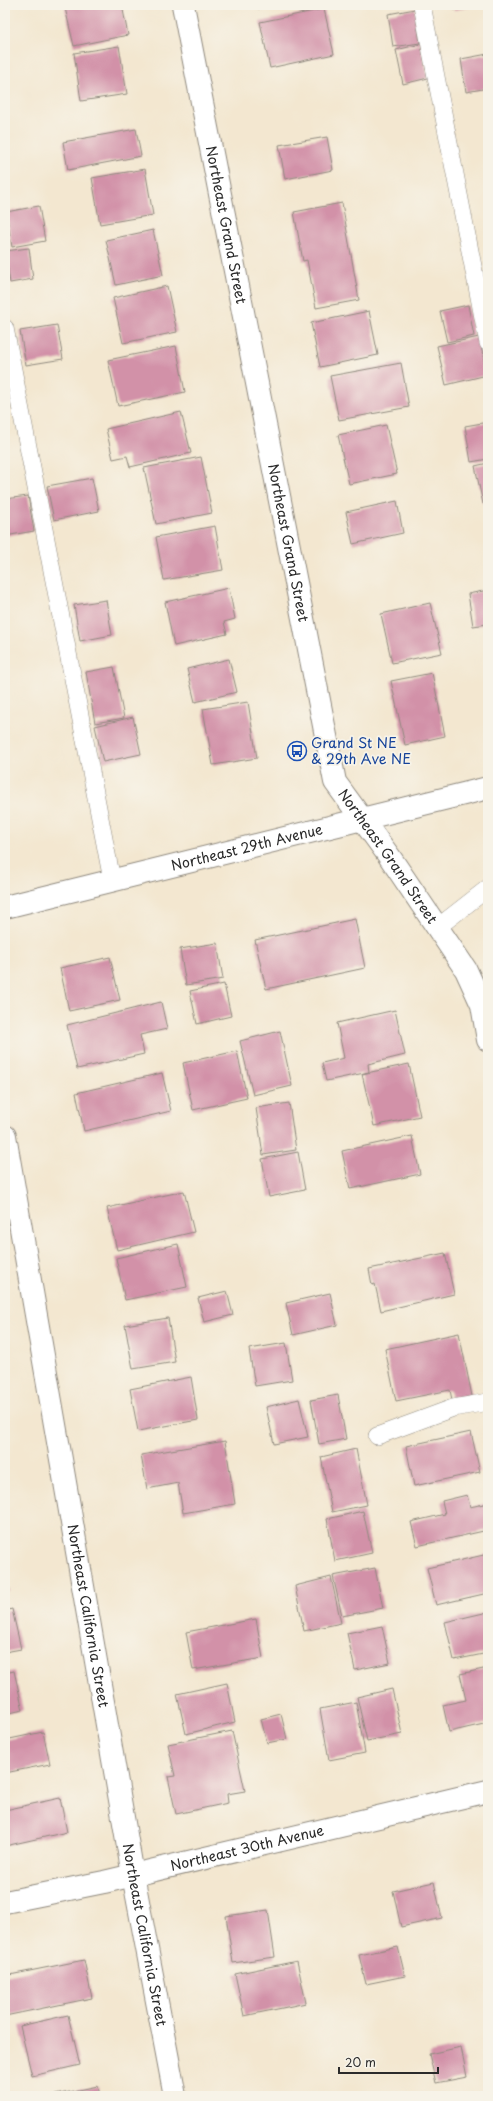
<svg xmlns="http://www.w3.org/2000/svg" width="493" height="2101" viewBox="0 0 493 2101" font-family="'Playpen Sans',sans-serif">
<rect width="100%" height="100%" fill="#f7f3e8"/>
<filter id="ink" filterUnits="userSpaceOnUse"><feTurbulence type="fractalNoise" baseFrequency=".025" numOctaves="2"/><feDisplacementMap in="SourceGraphic" scale="8" xChannelSelector="R" yChannelSelector="G"/><feConvolveMatrix kernelMatrix="1 2 1 2 8 2 1 2 1" color-interpolation-filters="sRGB"/></filter>
<filter id="wash" filterUnits="userSpaceOnUse"><feTurbulence type="fractalNoise" baseFrequency=".012" numOctaves="4" result="noise"/><feDisplacementMap in="SourceGraphic" scale="16" xChannelSelector="R" yChannelSelector="G"/><feGaussianBlur stdDeviation="0.9" result="paint"/><feColorMatrix in="noise" values="0 0 0 0 0 0 0 0 0 0 0 0 0 0 0 0 0 1.4 0 .05"/><feComposite in="paint" operator="in"/></filter>
<g filter="url(#wash)">
<rect width="100%" height="100%" fill="#f3e7d0"/>
<g id="blocks">
<g fill="#d291a8">
<path d="M81,5H122L128,35L74,46L65,8Z"/>
<path d="M257,5H275V6L258,9Z"/>
<path d="M453,5H475V6L454,10Z"/>
<path d="M324,9L334,54L270,68L260,22Z"/>
<path d="M415,9L420,43L393,47L388,14Z"/>
<path d="M421,44L428,78L403,84L396,50Z"/>
<path d="M119,46L127,94L81,101L74,53Z"/>
<path d="M488,54V88L466,92L461,59Z"/>
<path d="M136,129L141,156L68,170L63,142Z"/>
<path d="M327,137L333,170L285,179L279,145Z"/>
<path d="M145,169L153,215L100,224L92,178Z"/>
<path d="M342,203L359,300L316,308L307,260L303,261L294,212Z"/>
<path d="M39,206L45,241L12,247L6,212Z"/>
<path d="M153,230L163,275L116,285L106,240Z"/>
<path d="M29,248L33,279L10,283L5,251Z"/>
<path d="M167,286L177,332L123,343L113,298Z"/>
<path d="M468,305L474,336L447,342L440,311Z"/>
<path d="M369,311L378,355L320,367L311,323Z"/>
<path d="M57,325L63,359L26,365L20,331Z"/>
<path d="M479,337L487,375L446,385L437,346Z"/>
<path d="M176,346L185,392L118,406L108,360Z"/>
<path d="M401,363L409,407L339,420L330,376Z"/>
<path d="M181,412L191,453L130,467L127,456L113,459L106,429Z"/>
<path d="M488,422V459L471,462L465,426Z"/>
<path d="M386,425L397,474L349,484L338,435Z"/>
<path d="M201,457L212,513L156,524L144,468Z"/>
<path d="M488,463V503L483,504L475,466Z"/>
<path d="M92,478L99,511L54,520L47,486Z"/>
<path d="M28,496L34,531L5,536V499Z"/>
<path d="M397,501L403,533L353,544L346,512Z"/>
<path d="M215,526L223,570L164,580L156,537Z"/>
<path d="M229,588L235,619L224,622L227,634L174,646L165,602Z"/>
<path d="M488,590V624L473,626L468,594Z"/>
<path d="M106,600L112,635L80,641L74,605Z"/>
<path d="M430,603L442,653L392,663L381,614Z"/>
<path d="M229,659L237,692L195,702L187,669Z"/>
<path d="M114,667L124,718L95,723L86,672Z"/>
<path d="M432,673L445,736L405,745L391,681Z"/>
<path d="M248,702L257,758L213,765L203,709Z"/>
<path d="M133,717L141,754L103,762L95,726Z"/>
<path d="M355,919L365,968L266,989L255,940Z"/>
<path d="M217,943L223,979L186,985L180,949Z"/>
<path d="M110,957L120,1000L69,1011L60,968Z"/>
<path d="M224,984L231,1016L197,1024L190,991Z"/>
<path d="M161,1002L167,1029L140,1035L144,1054L77,1069L67,1025Z"/>
<path d="M395,1010L405,1055L368,1064L369,1072L326,1081L322,1063L344,1058L337,1023Z"/>
<path d="M280,1031L292,1086L253,1095L240,1041Z"/>
<path d="M237,1051L247,1098L193,1110L183,1063Z"/>
<path d="M409,1064L420,1116L374,1126L362,1074Z"/>
<path d="M162,1073L171,1111L84,1131L76,1093Z"/>
<path d="M289,1103L296,1150L263,1155L256,1108Z"/>
<path d="M412,1136L420,1174L350,1189L342,1151Z"/>
<path d="M298,1152L305,1190L269,1197L262,1159Z"/>
<path d="M184,1191L194,1232L117,1250L107,1208Z"/>
<path d="M178,1244L187,1287L125,1300L116,1258Z"/>
<path d="M445,1253L454,1294L381,1311L375,1284L372,1285L369,1269Z"/>
<path d="M227,1291L233,1315L204,1322L198,1298Z"/>
<path d="M330,1293L337,1325L293,1335L286,1303Z"/>
<path d="M168,1318L175,1362L133,1369L125,1325Z"/>
<path d="M459,1333L472,1396L452,1400L450,1390L396,1401L385,1349Z"/>
<path d="M286,1343L292,1380L255,1386L249,1349Z"/>
<path d="M191,1377L198,1420L138,1431L130,1389Z"/>
<path d="M338,1395L346,1439L319,1444L311,1400Z"/>
<path d="M299,1399L308,1437L274,1444L266,1407Z"/>
<path d="M471,1432L480,1472L414,1486L406,1446Z"/>
<path d="M225,1441L235,1504L183,1513L178,1483L147,1489L141,1455Z"/>
<path d="M356,1449L367,1505L332,1512L321,1457Z"/>
<path d="M467,1495L470,1507L488,1503V1530L417,1546L411,1522L445,1514L442,1501Z"/>
<path d="M363,1511L372,1553L335,1561L327,1519Z"/>
<path d="M488,1554V1593L436,1605L427,1568Z"/>
<path d="M375,1568L383,1608L342,1616L333,1576Z"/>
<path d="M331,1577L341,1623L304,1631L295,1586Z"/>
<path d="M5,1578L9,1592H5Z"/>
<path d="M12,1609L21,1649L5,1652V1611Z"/>
<path d="M488,1612V1653L454,1660L445,1622Z"/>
<path d="M256,1619L263,1658L193,1670L186,1632Z"/>
<path d="M382,1626L390,1663L355,1670L347,1633Z"/>
<path d="M488,1668V1723L449,1732L443,1705L466,1700L460,1674Z"/>
<path d="M14,1671L23,1710L5,1714V1673Z"/>
<path d="M227,1683L235,1722L186,1734L177,1694Z"/>
<path d="M392,1689L402,1734L367,1741L357,1697Z"/>
<path d="M356,1702L365,1753L329,1760L320,1709Z"/>
<path d="M281,1714L287,1739L267,1743L261,1719Z"/>
<path d="M232,1731L245,1791L227,1794L228,1803L176,1814L168,1777L175,1776L168,1744Z"/>
<path d="M43,1732L50,1764L5,1773V1740Z"/>
<path d="M60,1798L67,1832L5,1846V1810Z"/>
<path d="M434,1882L442,1918L401,1927L393,1891Z"/>
<path d="M268,1910L275,1957L233,1963L226,1916Z"/>
<path d="M398,1947L405,1976L366,1984L359,1955Z"/>
<path d="M84,1960L92,1998L5,2016V1976Z"/>
<path d="M297,1961L306,2003L244,2016L235,1974Z"/>
<path d="M68,2015L80,2065L32,2076L20,2026Z"/>
<path d="M461,2047L467,2077L436,2083L429,2054Z"/>
<path d="M98,2086L100,2096H55V2095Z"/>
</g>
</g>
</g>
<g filter="url(#ink)">
<use href="#blocks" fill-opacity="0" stroke="#8f897e" stroke-width="1"/>
<g fill="none" stroke-linecap="round" stroke-linejoin="round">
<defs>
<g id="service">
<path d="M422,5L488,343"/>
<path d="M5,328L112,880"/>
<path d="M438,927L488,888"/>
<path d="M377,1436L453,1408L488,1402"/>
</g>
<g id="minor">
<path id="s1" d="M183,5L335,782L389,856L466,970L482,1005L488,1040"/>
<path id="s2" d="M5,907L488,788"/>
<path id="s3" d="M5,1136L133,1875L175,2096"/>
<path id="s4" d="M5,1902L104,1882L488,1791"/>
</g>
</defs>
<use href="#service" stroke="#8f897e" stroke-width="18"/>
<use href="#minor" stroke="#8f897e" stroke-width="24"/>
<use href="#service" stroke="#fff" stroke-width="17"/>
<use href="#minor" stroke="#fff" stroke-width="22"/>
</g>
</g>
<defs>
<symbol id="bus-ring" viewBox="-11 -11 22 22"><circle r="9.5" fill="#f7f3e8" stroke="#1a4fb4" stroke-width="1.5"/><path d="M-5-6H5V4H4V6H2V4H-2V6H-4V4H-5ZM-3.5-4V0h7V-4ZM-3.5 1.2v1.5H-2V1.2ZM2 1.2v1.5H3.5V1.2Z" fill="#1a4fb4"/></symbol>
</defs>
<g fill-rule="evenodd">
<use href="#bus-ring" x="286" y="740" width="22" height="22"/>
</g>
<g text-anchor="middle" stroke-width="3.5" stroke-linejoin="round" paint-order="stroke">
<g font-size="14" fill="#2b2b2b" stroke="#f7f3e8">
<text dy="5" stroke="none"><textPath href="#s1" startOffset="224">Northeast Grand Street</textPath></text>
<text dy="5" stroke="none"><textPath href="#s1" startOffset="548">Northeast Grand Street</textPath></text>
<text dy="5" stroke="none"><textPath href="#s2" startOffset="249">Northeast 29th Avenue</textPath></text>
<text dy="5" stroke="none"><textPath href="#s1" startOffset="883">Northeast Grand Street</textPath></text>
<text dy="5" stroke="none"><textPath href="#s3" startOffset="487">Northeast California Street</textPath></text>
<text dy="5" stroke="none"><textPath href="#s4" startOffset="248">Northeast 30th Avenue</textPath></text>
<text dy="5" stroke="none"><textPath href="#s3" startOffset="811">Northeast California Street</textPath></text>
</g>
<g font-size="14" fill="#164399" stroke="#f7f3e8" text-anchor="start">
<text x="311" y="748">Grand St NE<tspan x="311" dy="16">&amp; 29th Ave NE</tspan></text>
</g>
</g>
<rect width="493" height="2101" fill="none" stroke="#f7f3e8" stroke-width="20"/>
<path d="M339 2067v6h99v-6" fill="none" stroke="#2b2b2b" stroke-width="2"/>
<text x="345" y="2067" font-size="12" fill="#2b2b2b" stroke="#f7f3e8" stroke-width="3" paint-order="stroke">20 m</text>
</svg>
